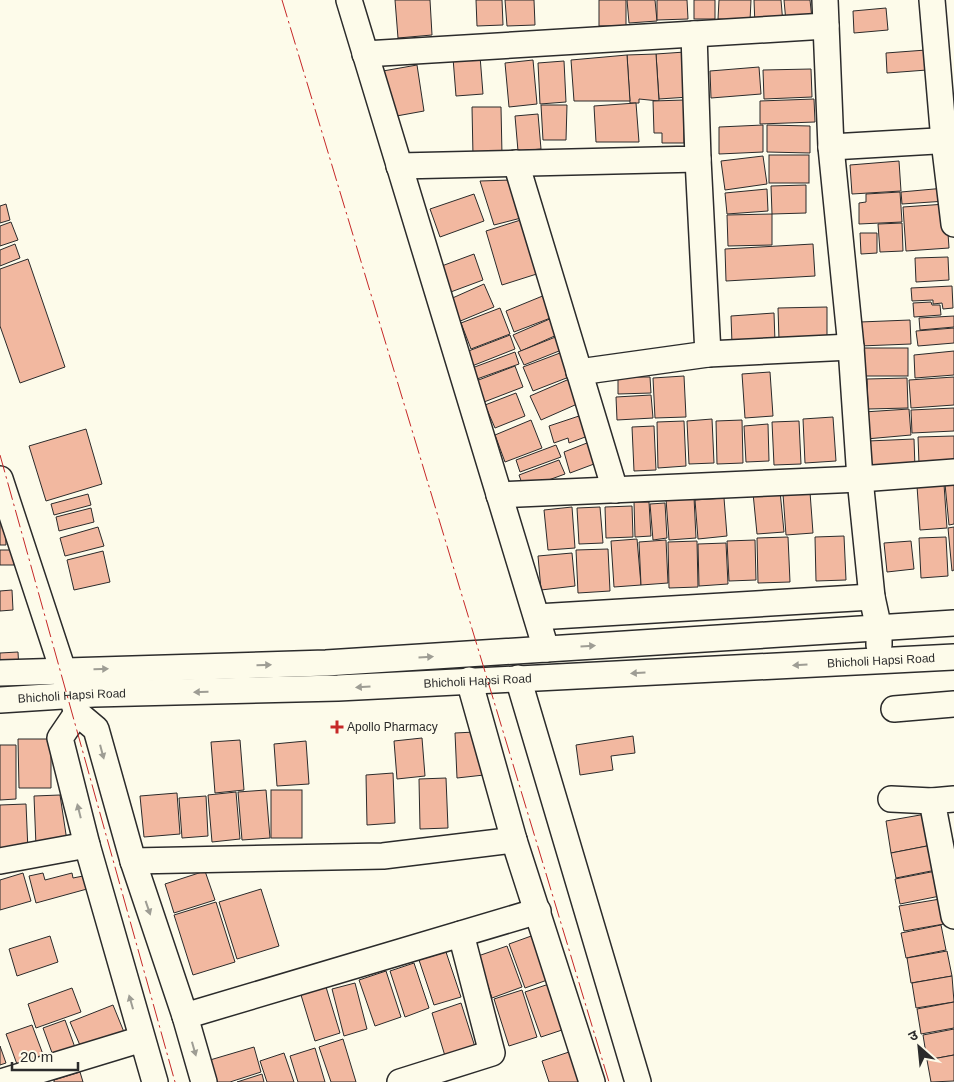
<svg xmlns="http://www.w3.org/2000/svg" width="954" height="1082" viewBox="0 0 954 1082" font-family="Helvetica,'Noto Sans Devanagari',sans-serif">
<rect width="100%" height="100%" fill="#fdfbea"/>
<g fill="#f2b8a0" stroke="#2b2b2b">
<path d="M395,0H430L432,35L398,38Z"/>
<path d="M476,0H502L503,25L477,26Z"/>
<path d="M505,0H534L535,25L507,26Z"/>
<rect x="599" y="0" width="27" height="26"/>
<path d="M627,0H655L657,21L629,23Z"/>
<path d="M657,0H687L688,19L657,20Z"/>
<rect x="694" y="0" width="21" height="19"/>
<path d="M719,0H751L750,21L718,19Z"/>
<path d="M754,0H781L783,24L755,26Z"/>
<path d="M784,0H810L812,19L786,22Z"/>
<path d="M886,8L888,30L854,33L853,11Z"/>
<path d="M926,50L927,70L887,73L886,53Z"/>
<path d="M685,52L689,97L659,99L656,54Z"/>
<path d="M656,54L659,101L639,99V103H630L627,55Z"/>
<path d="M627,55L630,101H574L571,60Z"/>
<path d="M480,56L483,94L456,96L453,58Z"/>
<path d="M533,60L537,104L509,107L505,63Z"/>
<path d="M564,61L566,102L540,104L538,63Z"/>
<path d="M417,65L424,111L391,117L383,71Z"/>
<path d="M759,67L761,94L711,98L710,71Z"/>
<path d="M811,69L812,97L764,99L763,70Z"/>
<path d="M814,99L815,122L760,124V101Z"/>
<path d="M684,100V143H662V133H654L653,101Z"/>
<path d="M636,103L639,142H596L594,106Z"/>
<path d="M541,105H567L566,140H543Z"/>
<path d="M472,107H501L502,155L473,156Z"/>
<path d="M538,114L541,149L518,151L515,116Z"/>
<path d="M763,125V152L719,154V127Z"/>
<path d="M767,125L810,126V153L767,152Z"/>
<rect x="769" y="155" width="40" height="28"/>
<path d="M763,156L767,184L725,190L721,161Z"/>
<path d="M899,161L901,191L852,194L850,165Z"/>
<path d="M511,180L525,217L494,225L480,181Z"/>
<path d="M806,185V213L772,214L771,186Z"/>
<path d="M945,188L946,201L902,204L901,192Z"/>
<path d="M767,189L768,211L727,214L725,193Z"/>
<path d="M900,192L902,222L859,224V203L866,202V194Z"/>
<path d="M474,194L484,221L440,237L430,209Z"/>
<path d="M6,204L10,220L0,223V206Z"/>
<path d="M946,204L949,248L906,251L903,207Z"/>
<path d="M772,214V245L728,246L727,215Z"/>
<path d="M527,218L543,272L502,285L486,231Z"/>
<path d="M11,222L18,240L0,246V226Z"/>
<path d="M902,223L903,251L880,252L878,224Z"/>
<path d="M860,233H877V253L861,254Z"/>
<path d="M15,244L20,258L0,266V250Z"/>
<path d="M813,244L815,276L726,281L725,249Z"/>
<path d="M474,254L483,280L448,293L439,267Z"/>
<path d="M948,257L949,280L916,282L915,258Z"/>
<path d="M28,259L65,367L20,383L0,326V269Z"/>
<path d="M484,284L494,307L458,322L448,300Z"/>
<path d="M952,286L953,308L943,309L942,303L933,304V300L912,301L911,288Z"/>
<path d="M545,295L553,317L514,332L506,311Z"/>
<path d="M931,302L932,305H940L941,315L914,317L913,303Z"/>
<path d="M827,307V339L779,340L778,308Z"/>
<path d="M500,308L510,334L471,349L461,323Z"/>
<path d="M774,313L775,342L732,344L731,316Z"/>
<path d="M954,316V327L920,330L919,318Z"/>
<path d="M552,318L559,334L521,351L513,335Z"/>
<path d="M910,320L911,344L860,346V322Z"/>
<path d="M954,328V343L918,346L916,331Z"/>
<path d="M510,335L515,349L472,366L466,352Z"/>
<path d="M558,336L564,349L524,365L518,352Z"/>
<rect x="862" y="348" width="46" height="28"/>
<path d="M954,351V375L915,378L914,355Z"/>
<path d="M515,352L519,364L477,379L472,368Z"/>
<path d="M560,353L569,377L533,391L523,367Z"/>
<path d="M515,366L523,387L484,402L476,381Z"/>
<path d="M770,372L773,416L745,418L742,374Z"/>
<path d="M684,376L686,417L655,418L653,378Z"/>
<path d="M574,377L584,401L541,420L530,396Z"/>
<path d="M618,377H650L651,393L618,394Z"/>
<path d="M954,377V405L911,408L909,380Z"/>
<path d="M907,378L908,408L868,409L867,379Z"/>
<path d="M516,393L525,416L495,428L485,405Z"/>
<path d="M651,395L653,418L617,420L616,397Z"/>
<path d="M954,408V431L912,433L911,410Z"/>
<path d="M909,409L911,435L866,439L864,412Z"/>
<path d="M582,415L588,436L569,443L568,438L554,443L549,426Z"/>
<path d="M833,417L836,461L805,463L803,419Z"/>
<path d="M712,419L714,463L689,464L687,421Z"/>
<path d="M531,420L542,448L505,462L495,435Z"/>
<path d="M742,420L743,463L717,464L716,421Z"/>
<path d="M684,421L686,466L658,468L657,422Z"/>
<path d="M799,421L801,464L774,465L772,422Z"/>
<path d="M768,424L769,461L746,462L744,426Z"/>
<path d="M654,426L656,470L634,471L632,427Z"/>
<path d="M86,429L102,484L46,501L29,446Z"/>
<path d="M954,436V462L919,464L918,437Z"/>
<path d="M914,439L915,468L869,470L868,441Z"/>
<path d="M592,441L602,461L570,473L564,452Z"/>
<path d="M556,445L561,457L520,472L516,460Z"/>
<path d="M559,460L565,474L524,489L519,475Z"/>
<path d="M954,483V524L949,525L945,484Z"/>
<path d="M944,484L947,528L920,530L917,486Z"/>
<path d="M780,491L784,532L757,534L753,493Z"/>
<path d="M810,492L813,533L786,535L783,494Z"/>
<path d="M88,494L91,505L54,515L51,504Z"/>
<path d="M0,497H4L6,545H0Z"/>
<path d="M694,497L696,538L669,540L666,499Z"/>
<path d="M724,498L727,536L698,539L695,500Z"/>
<path d="M634,502H649L651,536L635,537Z"/>
<path d="M665,503L667,538L653,540L650,504Z"/>
<path d="M632,506L633,537L606,538L605,507Z"/>
<path d="M572,507L575,548L548,550L544,510Z"/>
<path d="M600,507L603,543L579,544L577,508Z"/>
<path d="M91,508L94,522L59,531L56,517Z"/>
<path d="M98,527L104,546L65,556L60,538Z"/>
<path d="M954,527V570L952,571L948,528Z"/>
<path d="M844,536L846,580L816,581L815,537Z"/>
<path d="M788,537L790,582L758,583L757,538Z"/>
<path d="M946,537L948,576L921,578L919,538Z"/>
<path d="M637,539L641,585L614,587L611,541Z"/>
<path d="M666,540L668,583L641,585L639,542Z"/>
<path d="M755,540L756,580L729,581L727,541Z"/>
<path d="M697,541L698,587L669,588L668,542Z"/>
<path d="M911,541L914,569L887,572L884,543Z"/>
<path d="M726,543L728,584L699,586L698,544Z"/>
<path d="M608,549L610,591L578,593L576,550Z"/>
<rect x="0" y="550" width="14" height="15"/>
<path d="M103,551L110,582L74,590L67,560Z"/>
<path d="M572,553L575,586L541,590L538,556Z"/>
<path d="M12,590L13,610L0,611V591Z"/>
<path d="M18,652L19,671H0V653Z"/>
<path d="M475,732L484,775L457,778L455,733Z"/>
<path d="M633,736L635,753L611,756L613,770L580,775L576,745Z"/>
<path d="M422,738L425,776L397,779L394,741Z"/>
<path d="M18,739H51V788H19Z"/>
<path d="M240,740L244,790L215,793L211,742Z"/>
<path d="M306,741L309,784L277,786L274,744Z"/>
<path d="M0,745H16V799L0,800Z"/>
<path d="M393,773L395,823L367,825L366,775Z"/>
<path d="M446,778L448,828L420,829L419,779Z"/>
<path d="M266,790L270,838L242,840L238,792Z"/>
<rect x="271" y="790" width="31" height="48"/>
<path d="M236,792L240,839L212,842L208,795Z"/>
<path d="M177,793L180,834L144,837L140,796Z"/>
<path d="M60,795L67,841L36,846L34,796Z"/>
<path d="M206,796L208,836L182,838L179,798Z"/>
<path d="M26,804L28,851L0,852V805Z"/>
<path d="M926,814L932,845L891,853L886,821Z"/>
<path d="M932,845L936,870L896,878L891,853Z"/>
<path d="M205,871L215,900L174,913L165,884Z"/>
<path d="M936,871L940,896L900,904L895,879Z"/>
<path d="M23,873L31,901L0,910V880Z"/>
<path d="M43,873L45,880L72,873L73,878L83,876L87,889L36,903L29,876Z"/>
<path d="M261,889L279,946L237,959L219,902Z"/>
<path d="M940,899L944,924L904,931L899,906Z"/>
<path d="M216,902L235,962L193,975L174,915Z"/>
<path d="M941,925L946,950L906,958L901,933Z"/>
<path d="M534,935L550,979L525,988L509,944Z"/>
<path d="M50,936L58,962L17,976L9,949Z"/>
<path d="M507,946L522,987L492,998L478,956Z"/>
<path d="M947,951L952,976L911,983L907,958Z"/>
<path d="M446,952L461,997L434,1005L419,960Z"/>
<path d="M414,963L429,1008L405,1017L390,971Z"/>
<path d="M386,971L401,1017L375,1026L359,980Z"/>
<path d="M952,976L954,1002L916,1008L912,983Z"/>
<path d="M355,983L367,1029L344,1036L332,989Z"/>
<path d="M549,984L565,1029L541,1037L525,992Z"/>
<path d="M326,987L340,1033L315,1041L301,995Z"/>
<path d="M72,988L81,1012L36,1028L28,1004Z"/>
<path d="M522,990L537,1037L509,1046L494,999Z"/>
<path d="M954,1002V1028L921,1034L917,1009Z"/>
<path d="M461,1003L475,1047L445,1056L432,1013Z"/>
<path d="M113,1005L124,1032L82,1050L70,1022Z"/>
<path d="M65,1020L77,1053L55,1061L43,1028Z"/>
<path d="M32,1025L44,1057L18,1067L6,1034Z"/>
<path d="M954,1029V1055L927,1060L923,1035Z"/>
<path d="M343,1039L356,1082H331L319,1047Z"/>
<path d="M0,1046L6,1063L0,1065Z"/>
<path d="M254,1047L261,1072L230,1082H216L210,1060Z"/>
<path d="M315,1048L325,1082H298L290,1056Z"/>
<path d="M572,1051L582,1082H549L542,1061Z"/>
<path d="M284,1053L294,1082H267L260,1061Z"/>
<path d="M954,1055V1081L931,1082L927,1060Z"/>
<path d="M80,1072L83,1082H54V1080Z"/>
<path d="M262,1074L264,1082H237Z"/>
</g>
<g fill="none" stroke-linecap="round" stroke-linejoin="round">
<defs>
<g id="minor">
<path d="M349,0L546,649"/>
<path d="M825,0L831,147L851,347L860,479L872,597L879,629V645"/>
<path d="M932,0L944,141L954,224"/>
<path d="M365,54L826,26"/>
<path d="M831,147L954,140"/>
<path d="M698,159L708,354"/>
<path d="M516,163L615,490"/>
<path d="M399,166L698,159L694,34"/>
<path d="M579,372L708,354L851,347"/>
<path d="M0,479L77,713L96,729L133,861L185,1016L204,1082"/>
<path d="M499,495L860,479L954,472"/>
<path d="M537,617L872,597"/>
<path d="M0,673L326,663L954,623"/>
<path d="M518,678L638,1082"/>
<path d="M469,680L514,840L592,1082"/>
<path id="s1" d="M0,700L94,694L338,688L954,657"/>
<path d="M894,709L954,704"/>
<path d="M77,713L60,738L87,845L155,1082"/>
<path d="M891,799L932,801"/>
<path d="M954,799L932,801L954,916"/>
<path d="M0,861L87,845"/>
<path d="M133,861L383,856L514,840"/>
<path d="M185,1016L538,911"/>
<path d="M1,1082L142,1039"/>
<path d="M400,1082L492,1053L461,934"/>
</g>
</defs>
<use href="#minor" stroke="#2b2b2b" stroke-width="28"/>
<use href="#minor" stroke="#fdfbea" stroke-width="25"/>
<g stroke="#c62828" stroke-width="1" stroke-dasharray="18 4 2.5 4" stroke-linecap="butt">
<path d="M282,0L609,1082"/>
<path d="M0,455L175,1082"/>
</g>
</g>
<defs><path id="oneway-solid" d="M-6-.8H1V-3.2L6.5 0L1 3.2V.8H-6Z" transform="scale(1.25)"/></defs>
<g fill="#9e9d94">
<use href="#oneway-solid" transform="translate(588 646) rotate(-3)"/>
<use href="#oneway-solid" transform="translate(426 657) rotate(-4)"/>
<use href="#oneway-solid" transform="translate(264 665) rotate(-1)"/>
<use href="#oneway-solid" transform="translate(800 665) rotate(177)"/>
<use href="#oneway-solid" transform="translate(101 669) rotate(-1)"/>
<use href="#oneway-solid" transform="translate(638 673) rotate(177)"/>
<use href="#oneway-solid" transform="translate(363 687) rotate(176)"/>
<use href="#oneway-solid" transform="translate(201 692) rotate(179)"/>
<use href="#oneway-solid" transform="translate(102 752) rotate(75)"/>
<use href="#oneway-solid" transform="translate(79 811) rotate(-104)"/>
<use href="#oneway-solid" transform="translate(148 908) rotate(71)"/>
<use href="#oneway-solid" transform="translate(131 1002) rotate(-106)"/>
<use href="#oneway-solid" transform="translate(194 1049) rotate(74)"/>
</g>
<path fill="#c62828" stroke="#fdfbea" stroke-width="2" d="M334.5 719.5h5v5h5v5h-5v5h-5v-5h-5v-5h5z"/>
<g text-anchor="middle" stroke-width="4" stroke-linejoin="round" paint-order="stroke">
<g font-size="12" fill="#2b2b2b" stroke="#fdfbea">
<text dy="4" stroke="none"><textPath href="#s1" startOffset="882">Bhicholi Hapsi Road</textPath></text>
<text dy="4" stroke="none"><textPath href="#s1" startOffset="478">Bhicholi Hapsi Road</textPath></text>
<text dy="4" stroke="none"><textPath href="#s1" startOffset="72">Bhicholi Hapsi Road</textPath></text>
</g>
<g font-size="12" fill="#2b2b2b" stroke="#fdfbea" text-anchor="start">
<text x="347" y="731">Apollo Pharmacy</text>
</g>
</g>
<g transform="translate(919 1047) rotate(333)" stroke="#fdfbea" stroke-width="4" paint-order="stroke">
<path d="M0-4L9 19L0 12L-9 19Z" fill="#2b2b2b"/>
<text y="-8" font-size="14" font-weight="bold" text-anchor="middle" fill="#2b2b2b">उ</text>
</g>
<path d="M12 1062v8h66v-8" fill="none" stroke="#2b2b2b" stroke-width="2.5"/>
<text x="20" y="1062" font-size="15" fill="#2b2b2b" stroke="#fdfbea" stroke-width="4" paint-order="stroke">20 m</text>
</svg>
